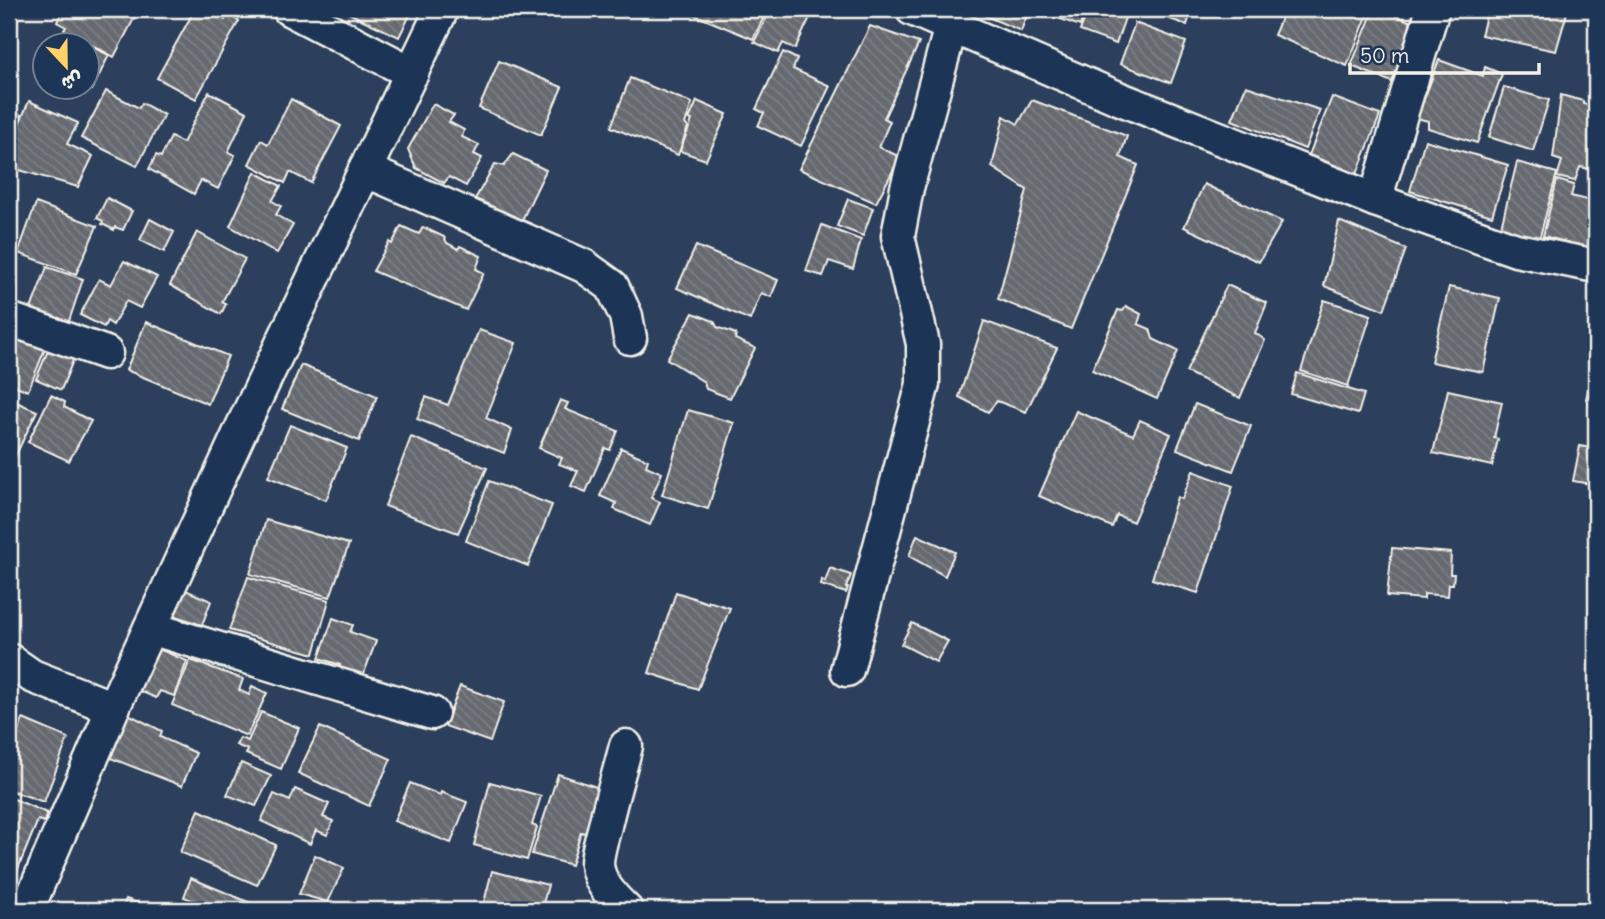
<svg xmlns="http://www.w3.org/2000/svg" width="1605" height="919" viewBox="0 0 1605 919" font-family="Delius,'Playpen Sans Arabic',sans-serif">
<defs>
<pattern id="building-back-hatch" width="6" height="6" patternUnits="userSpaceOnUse" patternTransform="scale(1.75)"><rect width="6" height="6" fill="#666970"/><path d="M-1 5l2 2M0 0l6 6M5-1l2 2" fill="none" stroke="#7c7f84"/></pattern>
</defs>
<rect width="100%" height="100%" fill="#2c3f5c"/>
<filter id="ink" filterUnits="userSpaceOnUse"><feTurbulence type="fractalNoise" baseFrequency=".0143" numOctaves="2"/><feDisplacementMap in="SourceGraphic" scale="14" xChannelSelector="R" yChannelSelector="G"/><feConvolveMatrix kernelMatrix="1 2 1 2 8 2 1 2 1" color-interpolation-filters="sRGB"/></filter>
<g filter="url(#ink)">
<g fill="url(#building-back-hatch)" stroke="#f4f1e8" stroke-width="2">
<path d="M64,9H129L137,13L114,57L64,30L66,27L57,22Z"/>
<path d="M195,9H205L225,20L228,15L239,21L196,99L157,78Z"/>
<path d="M345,9H413L399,37L344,11Z"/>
<path d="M680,9H768L753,39Z"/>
<path d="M771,9H814L795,49L783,43L778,53L754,42Z"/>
<path d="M969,9H1029L1021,31Z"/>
<path d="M1043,9H1086L1080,26L1041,12Z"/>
<path d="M1088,9H1128L1116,44L1080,31Z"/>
<path d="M1141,9H1192L1187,25Z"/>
<path d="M1285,9H1370L1347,66L1274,35Z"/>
<path d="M1374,9H1386L1395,12L1394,15L1417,24L1392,82L1351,66Z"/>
<path d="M1488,9H1568L1556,51L1481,35Z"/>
<path d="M1135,23L1186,42L1171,83L1120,64Z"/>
<path d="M870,26L919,43L884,118L890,121L879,147L900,157L876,203L799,169Z"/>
<path d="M88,45L109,55L92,90L86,88H88Z"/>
<path d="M783,52L797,59L793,69L830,86L801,146L758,126L764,113L756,109Z"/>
<path d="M1439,60L1483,76L1485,67L1502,74L1477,143L1428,128V121L1417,118Z"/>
<path d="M499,61L562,87L541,135L479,108Z"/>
<path d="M630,78L692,103L685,124L688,127L678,155L611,127Z"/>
<path d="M1246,86L1320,110L1305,149L1232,120Z"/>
<path d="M1504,87L1549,100L1533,151L1489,137Z"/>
<path d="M106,91L139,108L142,103L164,115L137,166L81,138Z"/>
<path d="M209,92L247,112L228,152L235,155L218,189L201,180L194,194L149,169L156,155L161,157L171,137L183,143Z"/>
<path d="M1561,95L1583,101V104L1596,107V161L1594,170L1580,167L1575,181L1557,177L1562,161L1553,158Z"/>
<path d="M1332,97L1380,115L1357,174L1309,155Z"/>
<path d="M291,99L341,126L311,183L290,172L285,183L249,164L261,140L268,144Z"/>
<path d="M1032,100L1127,136L1120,157L1138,165L1071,329L998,299L1027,190L992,167L1004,116L1018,124Z"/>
<path d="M29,101L78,123L67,144L93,156L78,187L9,167V147Z"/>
<path d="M697,101L727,114L706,160L680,151L692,120L689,119Z"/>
<path d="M433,104L454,115L449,122L464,130L462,137L479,145L474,154L482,158L466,186L449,177L444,183L416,168L408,149Z"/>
<path d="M9,110L21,115L9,144Z"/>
<path d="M1425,140L1508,165L1492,216L1410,191Z"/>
<path d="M513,154L546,170L522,220L475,199L495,164L504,166Z"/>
<path d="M1517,162L1557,173L1539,240L1500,231Z"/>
<path d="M255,172L281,186L272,201L281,206L276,215L293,225L277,253L230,226Z"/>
<path d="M1557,180L1574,185L1571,196L1596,202V219L1589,248L1543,236Z"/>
<path d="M1204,184L1282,222L1259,262L1184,227Z"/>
<path d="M107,198L132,211L123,230L115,227L114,230L102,224L103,221L97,218Z"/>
<path d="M848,199L873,208L863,236L837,226Z"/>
<path d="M36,203L97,226L76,274L18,253Z"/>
<path d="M150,219L174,232L164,252L140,240Z"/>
<path d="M1339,221L1406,249L1384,310L1324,286Z"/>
<path d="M822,225L861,240L853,269L829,261L823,276L806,271Z"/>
<path d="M401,226L419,234L423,227L444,237L447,243L458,249L460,246L481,256L476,269L484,273L466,310L373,271L389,242L392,244Z"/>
<path d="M197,232L245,259L222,302L226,304L221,314L170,285Z"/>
<path d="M696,246L778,280L771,297L761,293L750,320L677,288Z"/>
<path d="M124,261L157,277L140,308L126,301L113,325L107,321L104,327L80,315L99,279L111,285Z"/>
<path d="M47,267L83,279L67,327L29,314Z"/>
<path d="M1227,285L1267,303L1255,333L1265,340L1240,398L1186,372Z"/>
<path d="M1449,287L1500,298L1483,372L1431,362Z"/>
<path d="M1324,300L1371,315L1348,386L1301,371Z"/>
<path d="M1126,306L1141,314L1138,324L1150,329L1153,339L1178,351L1157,399L1092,370L1118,310L1123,311Z"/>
<path d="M693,313L714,321L717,327L736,334L735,339L755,348L730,398L706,389L704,382L667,359Z"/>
<path d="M984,321L1057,348L1026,412L997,401L988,412L959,397Z"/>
<path d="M146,322L228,356L208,404L126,370Z"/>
<path d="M9,329L47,344L28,391L9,383Z"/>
<path d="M479,330L516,343L486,418L512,430L504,453L417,419L426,397L448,405Z"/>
<path d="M49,348L74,358L61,390L36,379Z"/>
<path d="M301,365L377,396L359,441L282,409Z"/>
<path d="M1297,373L1364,394L1358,414L1291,394Z"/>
<path d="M1590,382H1596V409L1590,406L1586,399Z"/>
<path d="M1448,390L1502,402L1494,438L1498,439L1492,466L1433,453Z"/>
<path d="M51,395L65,402L64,407L91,421L69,461L28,442Z"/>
<path d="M9,399L37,411L13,461L9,459Z"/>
<path d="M560,400L568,403L565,409L618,431L610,450L605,448L586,492L571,486L578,471L559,464L562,458L539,448Z"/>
<path d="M1195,404L1251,426L1233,471L1177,449Z"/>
<path d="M688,410L734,423L708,509L662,495Z"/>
<path d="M1076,411L1133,435L1140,420L1171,434L1133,522L1117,515L1112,527L1039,496Z"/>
<path d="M290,425L347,448L326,500L268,477Z"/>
<path d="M411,437L487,468L458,533L385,506Z"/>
<path d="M1580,446L1596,449V485L1573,481Z"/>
<path d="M621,448L648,460L646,466L662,473L651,498L660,502L650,525L614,509L616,503L600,496Z"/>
<path d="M1193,471L1233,486L1198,593L1152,579L1177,497L1182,499Z"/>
<path d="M489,481L552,505L528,566L466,541Z"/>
<path d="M266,520L349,544L330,597L250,574Z"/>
<path d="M917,535L955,552L945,576L909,556Z"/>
<path d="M1392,548L1451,553L1450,574H1454L1453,584H1449L1448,596L1424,594V599L1387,596Z"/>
<path d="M830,568L851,575L846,588H848L846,593L821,585L822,580L825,582Z"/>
<path d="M248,577L329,600L314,654L229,630Z"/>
<path d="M176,586L211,601L202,625L164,612Z"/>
<path d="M676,592L708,603V601L730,608L698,689L649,673Z"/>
<path d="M333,618L353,625L350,632L376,641L363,676L339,668L340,665L319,658Z"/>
<path d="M912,623L948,641L936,662L901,644Z"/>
<path d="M154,647L187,661L174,696L160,691L156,698L135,689Z"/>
<path d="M190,660L243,679L239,690L249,695L252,686L267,693L247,736L172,705Z"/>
<path d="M460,686L504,702L490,742L445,726Z"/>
<path d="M261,712L299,728L281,769L246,754L248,750L236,745L240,738L248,741Z"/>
<path d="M128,714L162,731L160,737L196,753L182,786L108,757Z"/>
<path d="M23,719L68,738L44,802L9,790V757Z"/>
<path d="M9,721L17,723L9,744Z"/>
<path d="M320,727L391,759L369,806L298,773Z"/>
<path d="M241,763L271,776L256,806L227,795Z"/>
<path d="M558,774L602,789L588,834L581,832L571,865L532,854Z"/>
<path d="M490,782L541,796L532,825L537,827L527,860L474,845Z"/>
<path d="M410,783L440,795L441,792L467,802L451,843L394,821Z"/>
<path d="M295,789L329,804L323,817L333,821L327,835L316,830L310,844L261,821L274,794L290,801Z"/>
<path d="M9,797L47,813L44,822L38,820L15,876L9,874Z"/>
<path d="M199,810L276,845L257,885L180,852Z"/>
<path d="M315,855L344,868L328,902L299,894Z"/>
<path d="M492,871L548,885L543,904L537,902L535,910H482Z"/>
<path d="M191,878L253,904L250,910H217L184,897Z"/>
<path d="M126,899L158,910H122Z"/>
<path d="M62,904L77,910H59Z"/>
</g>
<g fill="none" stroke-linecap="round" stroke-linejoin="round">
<defs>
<g id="minor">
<path d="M289,9L412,73"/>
<path d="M912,9L1118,98L1375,200L1516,250L1596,266"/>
<path d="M365,170L584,266L612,286L626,316L630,338"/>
<path d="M1375,200L1433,9"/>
<path d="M9,319L106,353"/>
<path d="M150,628L432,713"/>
<path d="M9,660L32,676L113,708"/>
<path d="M847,670L923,384V344L898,236L907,188L951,26"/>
<path d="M626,746C619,773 611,799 605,826C602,838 597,852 597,864C598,882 614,899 626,910"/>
<path d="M27,910L113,708L150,628L245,421L442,9"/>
</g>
</defs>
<use href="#minor" stroke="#f4f1e8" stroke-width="37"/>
<use href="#minor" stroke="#1d3557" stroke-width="32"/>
</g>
</g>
<rect width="1605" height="919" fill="none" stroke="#1d3557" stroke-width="35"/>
<rect x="18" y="18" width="1570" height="884" fill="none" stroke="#f4f1e8" stroke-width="2.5" filter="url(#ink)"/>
<g transform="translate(66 66) rotate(158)"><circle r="33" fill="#1d3557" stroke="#738091" stroke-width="2"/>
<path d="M0-5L12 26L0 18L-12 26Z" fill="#ffd166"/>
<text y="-10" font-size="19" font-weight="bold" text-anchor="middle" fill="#f4f1e8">ش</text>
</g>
<path d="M1350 63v10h189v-10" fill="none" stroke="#f4f1e8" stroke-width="3.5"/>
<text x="1360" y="63" font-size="21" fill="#f4f1e8" stroke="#1d3557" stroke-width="5" paint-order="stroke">50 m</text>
</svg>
